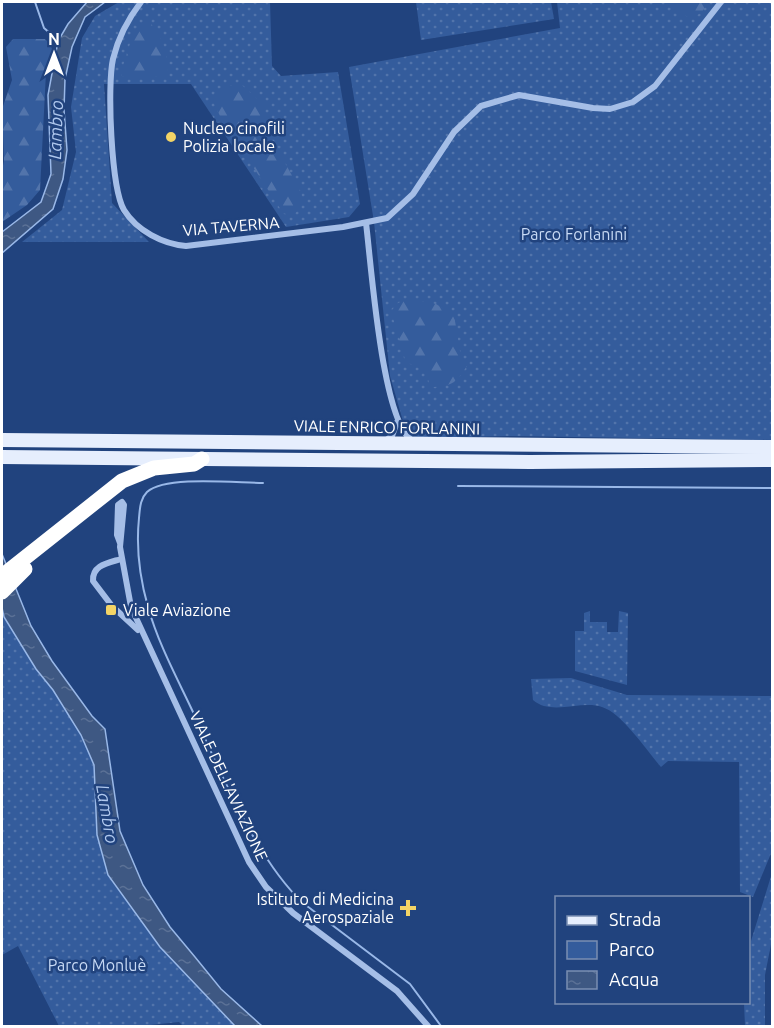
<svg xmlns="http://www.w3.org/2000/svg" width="774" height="1028" viewBox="0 0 774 1028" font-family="Ubuntu,sans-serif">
<defs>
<pattern id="green-dots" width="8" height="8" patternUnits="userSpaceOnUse" patternTransform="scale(1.5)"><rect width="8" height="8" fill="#345c9c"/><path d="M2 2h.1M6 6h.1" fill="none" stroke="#5274ab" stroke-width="1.8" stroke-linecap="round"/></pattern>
<pattern id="forest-firs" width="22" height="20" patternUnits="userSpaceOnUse" patternTransform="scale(1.5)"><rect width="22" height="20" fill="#345c9c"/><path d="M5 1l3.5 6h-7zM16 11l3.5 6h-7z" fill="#5274ab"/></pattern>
<pattern id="water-ripples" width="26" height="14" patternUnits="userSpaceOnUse" patternTransform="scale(1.5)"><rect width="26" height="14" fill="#3e5883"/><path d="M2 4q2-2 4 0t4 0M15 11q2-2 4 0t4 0" fill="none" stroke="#5b7196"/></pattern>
</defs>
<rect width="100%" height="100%" fill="#21437e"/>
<g fill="url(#green-dots)">
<path d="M119,2H270L272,66L281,76L338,72L360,204L349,217L286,227L191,84H104L112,203L149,242H22L62,210L76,152L71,107L82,38L95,16Z"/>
<path d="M416,2H551L554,19L421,40Z"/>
<path d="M557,2H772V440L511,436L419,438L411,436L405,428L390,376L374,222L349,67L560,28Z"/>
<path d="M590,611V622H607V632H618L619,611L628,613L627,685L575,671V631H584V613Z"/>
<path d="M4,617L36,669L53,690L81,735L94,765L108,875L160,947L235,1026H183L179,1022L140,1026H59L18,946L2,955V618Z"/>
<path d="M571,678L627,695L772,696V851L753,897L740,892L739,762L668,761L661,767C647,751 622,713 602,707C581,700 551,716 533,700L531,679Z"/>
<path d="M772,873V939L765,975V1026H745L744,1003L748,1002L751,941Z"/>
</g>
<g fill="url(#forest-firs)">
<path d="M672,2H708L702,12L691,19L675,9Z"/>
<path d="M146,21C160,26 173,64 165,77H122L121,72L134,31Z"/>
<path d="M13,39H45C57,50 53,58 46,72L40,190L27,205L2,222V170L4,161L2,109L12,80L6,47Z"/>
<path d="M224,86H243L263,104L268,132L301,192C303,203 301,209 292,216L283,213L220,116L212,99L216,91Z"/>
<path d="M407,299L436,304L454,315L460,351L467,366C456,383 451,387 430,387L425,367L406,363L391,311L398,303Z"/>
</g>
<g fill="url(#water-ripples)" stroke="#99b8e8" stroke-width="1.5">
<path d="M87,2H105L85,17L72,47L65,79L64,110L67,150L63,179L53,209L2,253V232L41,202L51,174L48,95L58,41L68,24Z"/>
<path d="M2,554L31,626L52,661L92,716L105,729L120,831L143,885L170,927L195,957L221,989L262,1026H235L160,947L108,875L97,835L94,765L81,735L53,690L36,669L4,617L2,608Z"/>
</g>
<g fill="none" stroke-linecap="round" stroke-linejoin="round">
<g stroke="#99b8e8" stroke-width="2">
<path d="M35,2L44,28L59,41"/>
<path d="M263,483C237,483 166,475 147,492C140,499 140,508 139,518C136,547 140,579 148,607C158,643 177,678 193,712C220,771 256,859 303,903L410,984L441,1026"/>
<path d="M458,486L772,488"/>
</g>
<g stroke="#a5bee7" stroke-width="6">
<path d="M141,2C128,19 118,38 113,59C107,85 111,188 124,210C137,231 163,244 186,246L343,227L387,218L413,194L454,132L481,106L519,95L593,108L610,109L633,102L655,86L721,2"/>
<path d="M366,223C371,262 382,425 413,441"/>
<path d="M385,441L392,436L397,422"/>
<path d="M120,543L117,535L118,505L122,502L124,505L120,547L131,607L249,862L266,887L293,913L397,991L428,1026"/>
<path d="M121,559C108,563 92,565 93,581L112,606L138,630"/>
</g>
<g stroke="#e6eefd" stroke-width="14">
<path d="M2,440L772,447"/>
<path d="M2,457L530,462L772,460"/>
</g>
<g stroke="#fff" stroke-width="15">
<path d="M2,576L122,481L154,468L194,464L202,459"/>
<path d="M2,592L25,569"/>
</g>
</g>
<g fill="#f3d466" stroke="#21437e" stroke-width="2">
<circle cx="171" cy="137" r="6"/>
<rect x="105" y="604" width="12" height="12" rx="3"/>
<path d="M405 899h6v6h6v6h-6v6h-6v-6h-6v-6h6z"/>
</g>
<g text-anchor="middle" stroke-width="5" stroke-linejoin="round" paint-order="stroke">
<g font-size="16" fill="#fff" stroke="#21437e" text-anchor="start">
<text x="183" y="134">Nucleo cinofili<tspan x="183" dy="18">Polizia locale</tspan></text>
<text x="123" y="616">Viale Aviazione</text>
<text x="394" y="905" text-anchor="end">Istituto di Medicina<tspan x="394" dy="18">Aerospaziale</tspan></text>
</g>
<g font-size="16" fill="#fff" stroke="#21437e">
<text transform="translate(231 226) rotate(-5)" y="6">VIA TAVERNA</text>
<text transform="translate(387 427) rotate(1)" y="6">VIALE ENRICO FORLANINI</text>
<text transform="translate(229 786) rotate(65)" y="6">VIALE DELL'AVIAZIONE</text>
</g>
<g font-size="16" fill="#c8daf5" stroke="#21437e">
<text x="574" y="240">Parco Forlanini</text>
<text x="97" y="971">Parco Monluè</text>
</g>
<g font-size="18" font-style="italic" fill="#b0c8ee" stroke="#21437e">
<text transform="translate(56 130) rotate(-88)" y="6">Lambro</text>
<text transform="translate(107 814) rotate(80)" y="6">Lambro</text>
</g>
</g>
<rect width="774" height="1028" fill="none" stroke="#ffffff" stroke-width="6"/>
<rect x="555" y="896" width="195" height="108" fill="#21437e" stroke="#7a8eb2" stroke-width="1.5"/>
<rect x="567" y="916" width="30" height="9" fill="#e6eefd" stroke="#7a8eb2" stroke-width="1.5"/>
<text x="609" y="926" font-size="18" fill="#ffffff">Strada</text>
<rect x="567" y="941" width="30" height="18" fill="#345c9c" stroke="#7a8eb2" stroke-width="1.5"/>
<text x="609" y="956" font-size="18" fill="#ffffff">Parco</text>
<rect x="567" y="971" width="30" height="18" fill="url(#water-ripples)" stroke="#7a8eb2" stroke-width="1.5"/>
<text x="609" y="986" font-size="18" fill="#ffffff">Acqua</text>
<g transform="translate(54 54)" stroke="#21437e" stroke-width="4.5" paint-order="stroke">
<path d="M0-4.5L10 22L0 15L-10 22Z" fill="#ffffff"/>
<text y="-9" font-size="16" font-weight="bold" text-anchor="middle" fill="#ffffff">N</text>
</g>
</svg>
